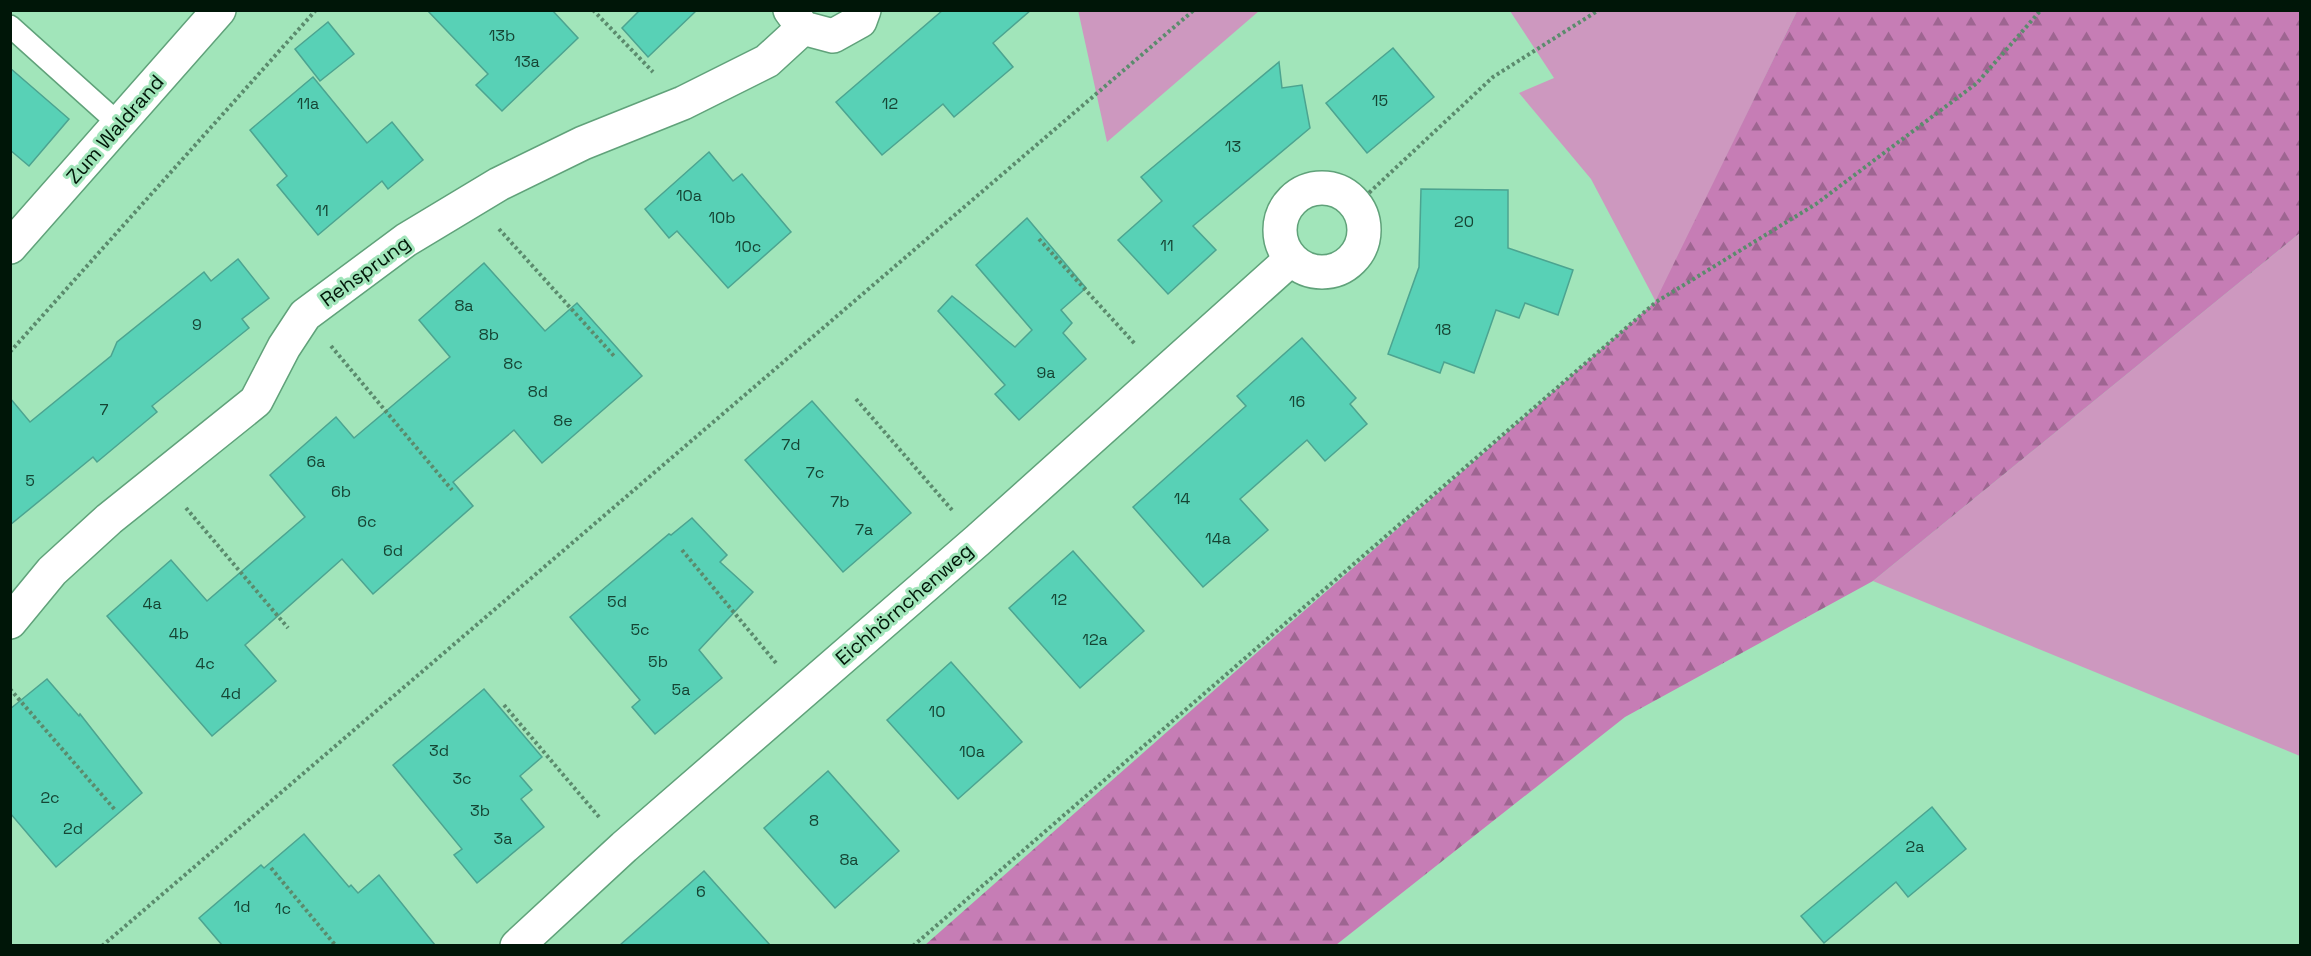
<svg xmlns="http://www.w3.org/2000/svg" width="2311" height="956" viewBox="0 0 2311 956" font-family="'Space Grotesk',sans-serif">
<defs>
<pattern id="forest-firs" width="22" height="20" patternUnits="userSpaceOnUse" patternTransform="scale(1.5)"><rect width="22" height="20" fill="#c67db5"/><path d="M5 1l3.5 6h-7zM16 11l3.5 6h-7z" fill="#9e6591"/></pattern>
</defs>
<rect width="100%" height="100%" fill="#a1e5ba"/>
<g fill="#cd98bf">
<path d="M1078,10H1259V11L1107,142Z"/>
<path d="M1510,11H1797L1656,302L1591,179L1519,93L1554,78Z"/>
<path d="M2300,233V756L1873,581Z"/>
</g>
<path fill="url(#forest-firs)" d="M1797,11H2300V233L1873,581L1625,717L1336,945H925L1655,302Z"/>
<g fill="#58d1b6" stroke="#4ca490" stroke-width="1.5">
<path d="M427,10H552L578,38L502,111L476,85L488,74Z"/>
<path d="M640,10H697L648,57L622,28Z"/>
<path d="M943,10H1031L993,43L1013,67L954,117L943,104L882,155L836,102Z"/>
<path d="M328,22L354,54L320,81L295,49Z"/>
<path d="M1393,48L1434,97L1367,153L1326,103Z"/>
<path d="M1279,62L1282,88L1302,85L1310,128L1193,226L1216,250L1168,294L1118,240L1162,201L1141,177Z"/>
<path d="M10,68L69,119L29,166L10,150Z"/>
<path d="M313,77L367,143L392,122L423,160L388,189L382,181L318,235L277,185L287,176L250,130Z"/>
<path d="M709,152L733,181L742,174L791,232L728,288L677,231L669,238L645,209Z"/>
<path d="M1421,189L1508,190V248L1573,270L1558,315L1525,303L1519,318L1496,310L1474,373L1444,362L1440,373L1388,354L1419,267Z"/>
<path d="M1027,218L1086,288L1061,310L1072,323L1063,333L1086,359L1019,420L995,394L1005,385L938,311L952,296L1015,347L1032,330L976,265Z"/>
<path d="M238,259L269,298L242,319L249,328L152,406L157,412L97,462L93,457L10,525V398L30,422L111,356L117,342L204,272L211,281Z"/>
<path d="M484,263L545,331L577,303L642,376L542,463L514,430L453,482L473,506L373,594L342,559L245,645L276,681L212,736L107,616L171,560L207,601L305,517L270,475L336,417L354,438L450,357L419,320Z"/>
<path d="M1302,338L1356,398L1350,404L1367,424L1325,461L1307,440L1240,499L1268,530L1203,587L1133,507L1246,406L1237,396Z"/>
<path d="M812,401L911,513L843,572L745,460Z"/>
<path d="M692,518L727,555L720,562L753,592L699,650L722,678L655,734L632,707L640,700L570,617L669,534L671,535Z"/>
<path d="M1073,551L1144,631L1080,688L1009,608Z"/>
<path d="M951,662L1022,742L958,799L887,720Z"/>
<path d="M47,679L79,716L80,714L142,793L56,867L10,813V709Z"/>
<path d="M484,689L542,757L520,776L532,790L521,799L544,827L477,883L454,855L462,849L393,765Z"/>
<path d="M828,771L899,851L835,908L764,828Z"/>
<path d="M1932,807L1966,849L1908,897L1896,882L1824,943L1801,916Z"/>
<path d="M304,834L349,887L351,885L358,893L379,875L435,945H222L199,918L261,865L264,868Z"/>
<path d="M704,871L770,945H620Z"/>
</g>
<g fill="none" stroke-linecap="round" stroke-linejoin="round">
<defs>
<path id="service" d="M10,26L119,124"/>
<g id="minor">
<path d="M790,10L803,28L833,36L860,21L864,10"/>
<circle cx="1322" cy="230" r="42"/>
<path d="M10,247L219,10"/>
<path d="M10,622L52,571L109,519L256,401L284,347L305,315L406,240L499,184L583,143L683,103L767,61L803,28"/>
<path d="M517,946L624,847L978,540L1290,260"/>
</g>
</defs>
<use href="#service" stroke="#60a27a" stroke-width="24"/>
<use href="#minor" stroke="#60a27a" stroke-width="36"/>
<g stroke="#5b8b6d" stroke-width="4" stroke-dasharray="3 3" stroke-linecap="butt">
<path d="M593,10L653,72"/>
<path d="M1356,205L1493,77L1599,10"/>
<path d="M499,229L614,356"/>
<path d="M1039,239L1135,344"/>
<path d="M331,346L452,490"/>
<path d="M10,352L316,10"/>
<path d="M856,399L952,510"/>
<path d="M186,508L288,628"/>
<path d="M682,550L776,663"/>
<path d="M10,689L116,811"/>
<path d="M504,705L599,817"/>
<path d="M271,868L336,946"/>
<path d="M102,946L1194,10"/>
<path d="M913,946L1656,302L1816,204L1977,83L2041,10"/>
</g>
<use href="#service" stroke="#fff" stroke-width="21"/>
<use href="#minor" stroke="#fff" stroke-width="33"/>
</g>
<g text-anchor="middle" stroke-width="6" stroke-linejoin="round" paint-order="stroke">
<g font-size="16" fill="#164534">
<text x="502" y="41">13b</text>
<text x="527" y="67">13a</text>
<text x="1380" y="106">15</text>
<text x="308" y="109">11a</text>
<text x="890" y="109">12</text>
<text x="1233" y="152">13</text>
<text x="689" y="201">10a</text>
<text x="322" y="216">11</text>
<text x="722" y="223">10b</text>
<text x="1464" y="227">20</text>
<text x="1167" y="251">11</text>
<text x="748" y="252">10c</text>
<text x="464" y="311">8a</text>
<text x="197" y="330">9</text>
<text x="1443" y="335">18</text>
<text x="489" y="340">8b</text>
<text x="513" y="369">8c</text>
<text x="1046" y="378">9a</text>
<text x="538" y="397">8d</text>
<text x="1297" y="407">16</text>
<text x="104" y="415">7</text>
<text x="563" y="426">8e</text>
<text x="791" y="450">7d</text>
<text x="316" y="467">6a</text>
<text x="815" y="478">7c</text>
<text x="30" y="486">5</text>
<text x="341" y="497">6b</text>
<text x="1182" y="504">14</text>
<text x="840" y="507">7b</text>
<text x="367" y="527">6c</text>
<text x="864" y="535">7a</text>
<text x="1218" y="544">14a</text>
<text x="393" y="556">6d</text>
<text x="1059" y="605">12</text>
<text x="617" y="607">5d</text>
<text x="152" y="609">4a</text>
<text x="640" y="635">5c</text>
<text x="179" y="639">4b</text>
<text x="1095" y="645">12a</text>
<text x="658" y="667">5b</text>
<text x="205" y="669">4c</text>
<text x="681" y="695">5a</text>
<text x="231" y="699">4d</text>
<text x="937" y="717">10</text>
<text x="439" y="756">3d</text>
<text x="972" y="757">10a</text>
<text x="462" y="784">3c</text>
<text x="50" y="803">2c</text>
<text x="480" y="816">3b</text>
<text x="814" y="826">8</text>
<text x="73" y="834">2d</text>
<text x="503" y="844">3a</text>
<text x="1915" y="852">2a</text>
<text x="849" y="865">8a</text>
<text x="701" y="897">6</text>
<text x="242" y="912">1d</text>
<text x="283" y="914">1c</text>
</g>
<g font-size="20" fill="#001608" stroke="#a1e5ba">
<text transform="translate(115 129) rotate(-49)" y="7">Zum Waldrand</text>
<text transform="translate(365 271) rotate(-36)" y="7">Rehsprung</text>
<text transform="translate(904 604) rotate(-41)" y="7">Eichhörnchenweg</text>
</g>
</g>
<rect width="2311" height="956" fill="none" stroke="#001608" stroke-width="24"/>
</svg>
